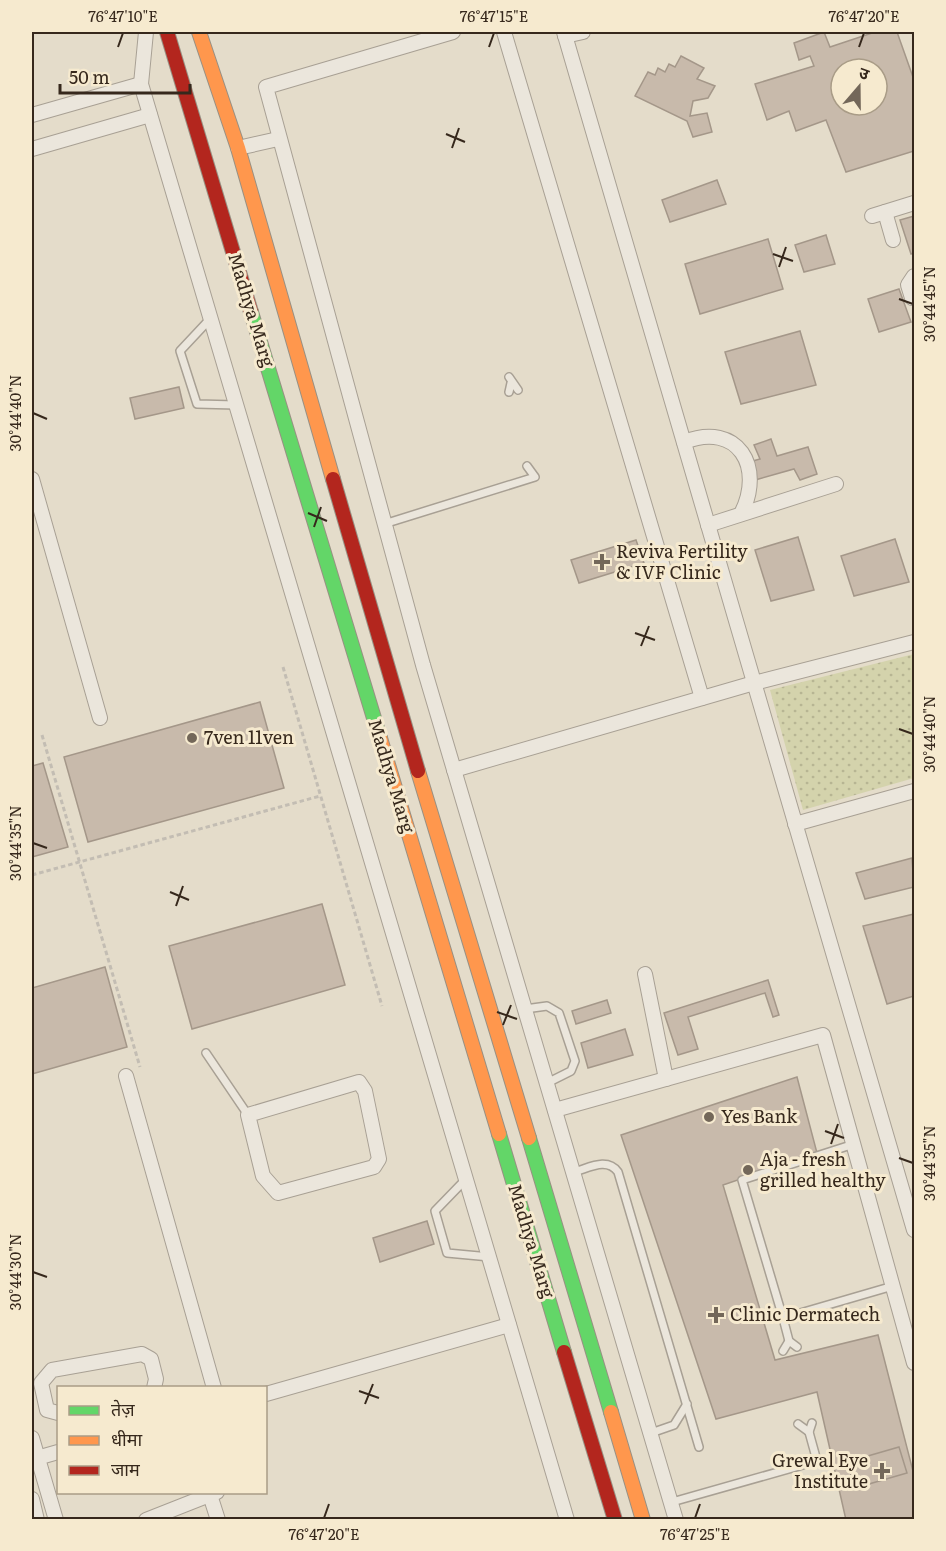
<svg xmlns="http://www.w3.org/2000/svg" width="946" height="1551" viewBox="0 0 946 1551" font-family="Literata,'Noto Sans Devanagari',serif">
<defs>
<pattern id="park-dots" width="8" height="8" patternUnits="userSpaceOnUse" patternTransform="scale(1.5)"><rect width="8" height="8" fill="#d4d3ac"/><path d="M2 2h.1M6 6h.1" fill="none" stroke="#b7b593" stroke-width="1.8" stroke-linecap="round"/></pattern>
</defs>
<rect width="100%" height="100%" fill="#e4dcca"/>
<path fill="url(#park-dots)" d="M914,654V778L803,810L770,690Z"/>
<g fill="#c8baab" stroke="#a49789" stroke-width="1.5" fill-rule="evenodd">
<path d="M824,32L830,47L875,32H897L914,80V151L846,172L826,120L796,131L789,111L767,120L755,84L814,66L810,56L799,60L794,43ZM841,69H877V105H841Z"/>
<path d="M681,56L704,68L697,79L715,86L708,98L693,101L690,116L707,113L712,132L693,137L687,121L635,96L648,72L655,75L658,68L665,72L669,64L675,67Z"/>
<path d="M717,180L726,204L670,222L662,200Z"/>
<path d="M914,216V253L911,254L900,220Z"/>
<path d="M826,235L835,264L804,272L795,245Z"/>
<path d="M768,239L783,289L700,314L685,264Z"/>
<path d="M899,289L911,322L879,332L868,299Z"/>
<path d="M800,331L816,385L741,404L725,352Z"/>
<path d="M179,387L184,408L135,419L130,398Z"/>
<path d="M771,439L777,456L808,447L817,474L800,480L794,469L755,480L749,462L760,459L754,445Z"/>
<path d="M798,537L814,590L771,601L755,550Z"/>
<path d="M895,539L909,582L854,596L841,556Z"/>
<path d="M636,540L644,563L579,583L571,560Z"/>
<path d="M260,702L284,788L88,842L64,757Z"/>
<path d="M43,763L68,847L32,857V766Z"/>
<path d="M912,858L914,887L865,899L856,873Z"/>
<path d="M322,904L345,985L192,1029L169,946Z"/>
<path d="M914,914V996L887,1004L863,926Z"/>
<path d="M105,967L127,1047L32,1074V988Z"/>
<path d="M768,980L779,1015L773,1017L765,993L688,1017L698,1049L678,1055L664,1013Z"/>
<path d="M607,1000L611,1013L576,1024L572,1011Z"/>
<path d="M625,1029L633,1055L588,1068L581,1043Z"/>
<path d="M797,1077L817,1153L723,1185L775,1360L878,1335L914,1475V1520H846L817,1392L716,1419L621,1135Z"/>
<path d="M427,1221L434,1244L380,1262L373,1238Z"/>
<path d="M899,1447L907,1473L855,1488L847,1462Z"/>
</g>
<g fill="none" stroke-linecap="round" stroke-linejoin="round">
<defs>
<g id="lane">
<path d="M210,319L180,351L197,404L236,405"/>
<path d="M509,377L518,390"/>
<path d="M509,392L511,383"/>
<path d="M384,524L535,477L527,466"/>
<path d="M525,1009L547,1006L559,1013L575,1061L571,1071L547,1083"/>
<path d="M206,1053L248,1115"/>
<path d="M854,1144L742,1180L783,1318L893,1286"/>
<path d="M574,1172C589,1168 607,1157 618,1172L699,1447"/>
<path d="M466,1179L435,1211L447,1253L490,1257"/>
<path d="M783,1318L789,1341L797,1347"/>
<path d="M783,1351L789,1341"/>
<path d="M798,1424L809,1432"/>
<path d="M651,1433L674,1425L687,1404"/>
<path d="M672,1502L817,1461L809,1432L812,1423"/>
</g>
<g id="street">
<path d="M146,32L141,84L567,1520"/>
<path d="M453,32L266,87L423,665L676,1520"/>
<path d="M504,32L702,698"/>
<path d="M564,32L914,1230"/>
<path d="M565,36L583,32"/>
<path d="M32,115L141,84"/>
<path d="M238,148L278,139"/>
<path d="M32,149L150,115"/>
<path d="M885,212L893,240"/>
<path d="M872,216L914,203"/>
<path d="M912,298L908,285L914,276"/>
<path d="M684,442C738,421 765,467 741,514"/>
<path d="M32,479L100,718"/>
<path d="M708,525L836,484"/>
<path d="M454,770L754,683L914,642"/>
<path d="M795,824L914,791"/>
<path d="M645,974L666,1079"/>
<path d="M126,1076L214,1388"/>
<path d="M359,1082L365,1091L379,1159L374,1167L278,1193L263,1176L248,1115Z"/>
<path d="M555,1110L823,1035L914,1363"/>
<path d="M266,1394L509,1325"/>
<path d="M58,1413L47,1410L41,1383L52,1370L142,1354L151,1359L156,1379L154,1388"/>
<path d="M32,1438L56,1520"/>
<path d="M37,1458L58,1452"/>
<path d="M210,1495L218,1520"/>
<path d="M32,1499L37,1520"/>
<path d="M146,1520L217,1492"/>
</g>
<g id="fast">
<path d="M251,312L380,738"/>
<path d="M499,1134L564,1352"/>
<path d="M529,1138L611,1412"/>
</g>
<g id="slow">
<path d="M199,32L238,148L333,479"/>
<path d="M380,738L499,1134"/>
<path d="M418,771L529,1138"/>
<path d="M611,1412L643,1520"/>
</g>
<g id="jam">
<path d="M167,32L251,312"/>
<path d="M333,479L418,771"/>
<path d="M564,1352L615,1520"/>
</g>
</defs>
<use href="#lane" stroke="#a8a094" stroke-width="10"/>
<use href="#street" stroke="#a8a094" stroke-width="16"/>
<use href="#fast" stroke="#989083" stroke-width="16"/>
<use href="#slow" stroke="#989083" stroke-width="16"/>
<use href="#jam" stroke="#989083" stroke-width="16"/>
<g stroke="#c3bdb3" stroke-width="3" stroke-dasharray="4.5 3" stroke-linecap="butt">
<path d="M283,667L382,1006"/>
<path d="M42,735L140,1067"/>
<path d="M32,875L320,796"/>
</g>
<use href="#lane" stroke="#ebe6dc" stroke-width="7"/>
<use href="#street" stroke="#ebe6dc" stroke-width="14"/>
<use href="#fast" stroke="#63d668" stroke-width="14"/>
<use href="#slow" stroke="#ff974d" stroke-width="14"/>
<use href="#jam" stroke="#b3261e" stroke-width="14"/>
</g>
<path fill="none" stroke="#36281c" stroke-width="2" d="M118,47L123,33M489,47L494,33M859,47L864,33M446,134L465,142M452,148L459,128M773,254L793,261M779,267L786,247M899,299L913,304M33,413L47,419M308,513L327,521M314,527L321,507M635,633L655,640M641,646L649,626M899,729L913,734M33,843L47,848M170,892L189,900M176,906L183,886M497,1012L517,1019M503,1025L511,1005M825,1131L844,1138M831,1144L838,1124M899,1158L913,1163M33,1272L47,1277M359,1391L379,1398M365,1404L373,1384M324,1518L329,1504M695,1518L700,1504"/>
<g fill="#736759" stroke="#f6eacf" stroke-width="2">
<path d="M599 553h6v6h6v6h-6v6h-6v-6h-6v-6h6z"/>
<circle cx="192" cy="738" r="6"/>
<circle cx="709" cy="1117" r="6"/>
<circle cx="748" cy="1170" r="6"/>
<path d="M713 1306h6v6h6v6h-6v6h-6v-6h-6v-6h6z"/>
<path d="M879 1462h6v6h6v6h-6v6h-6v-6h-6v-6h6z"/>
</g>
<g text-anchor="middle" stroke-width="6" stroke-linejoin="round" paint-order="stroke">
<g font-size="18" fill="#36281c" stroke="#f6eacf">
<text transform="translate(251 310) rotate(73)" y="6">Madhya Marg</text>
<text transform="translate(391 776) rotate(73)" y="6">Madhya Marg</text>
<text transform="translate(531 1241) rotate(73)" y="6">Madhya Marg</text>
</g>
<g font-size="18" fill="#36281c" stroke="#f6eacf" text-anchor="start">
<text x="616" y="558">Reviva Fertility<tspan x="616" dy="21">&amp; IVF Clinic</tspan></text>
<text x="204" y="744">7ven 11ven</text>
<text x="721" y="1123">Yes Bank</text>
<text x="760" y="1166">Aja - fresh<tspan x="760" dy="21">grilled healthy</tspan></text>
<text x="730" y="1321">Clinic Dermatech</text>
<text x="868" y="1467" text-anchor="end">Grewal Eye<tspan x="868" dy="21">Institute</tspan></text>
</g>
</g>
<rect width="946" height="1551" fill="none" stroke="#f6eacf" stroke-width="66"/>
<rect x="57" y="1386" width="210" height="108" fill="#f6eacf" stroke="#a99c87" stroke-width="1.5"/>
<rect x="69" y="1406" width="30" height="9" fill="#63d668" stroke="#a99c87" stroke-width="1.5"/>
<text x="111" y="1416" font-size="18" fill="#36281c">तेज़</text>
<rect x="69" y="1436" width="30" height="9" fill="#ff974d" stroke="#a99c87" stroke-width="1.5"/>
<text x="111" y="1446" font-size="18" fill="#36281c">धीमा</text>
<rect x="69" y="1466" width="30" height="9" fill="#b3261e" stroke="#a99c87" stroke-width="1.5"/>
<text x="111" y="1476" font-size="18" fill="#36281c">जाम</text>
<g transform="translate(859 87) rotate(20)"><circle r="28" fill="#f6eacf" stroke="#a99c87" stroke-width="1.5"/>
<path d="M0-4.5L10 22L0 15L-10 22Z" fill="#736759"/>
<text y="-9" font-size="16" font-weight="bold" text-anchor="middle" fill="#36281c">उ</text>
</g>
<path d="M60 84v9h130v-9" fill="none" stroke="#36281c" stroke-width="3"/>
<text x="69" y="84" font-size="18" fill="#36281c" stroke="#f6eacf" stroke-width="4.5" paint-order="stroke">50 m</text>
<rect x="33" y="33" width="880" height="1485" fill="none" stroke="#36281c" stroke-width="2"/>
<g font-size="15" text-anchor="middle" fill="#36281c">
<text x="123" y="22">76°47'10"E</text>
<text x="494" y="22">76°47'15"E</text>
<text x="864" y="22">76°47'20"E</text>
<text transform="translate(930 304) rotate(-90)" y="5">30°44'45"N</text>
<text transform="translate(16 413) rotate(-90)" y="5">30°44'40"N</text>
<text transform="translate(930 734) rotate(-90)" y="5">30°44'40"N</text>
<text transform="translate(16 843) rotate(-90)" y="5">30°44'35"N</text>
<text transform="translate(930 1163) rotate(-90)" y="5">30°44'35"N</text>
<text transform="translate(16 1272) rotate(-90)" y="5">30°44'30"N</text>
<text x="324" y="1540">76°47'20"E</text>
<text x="695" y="1540">76°47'25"E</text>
</g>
</svg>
